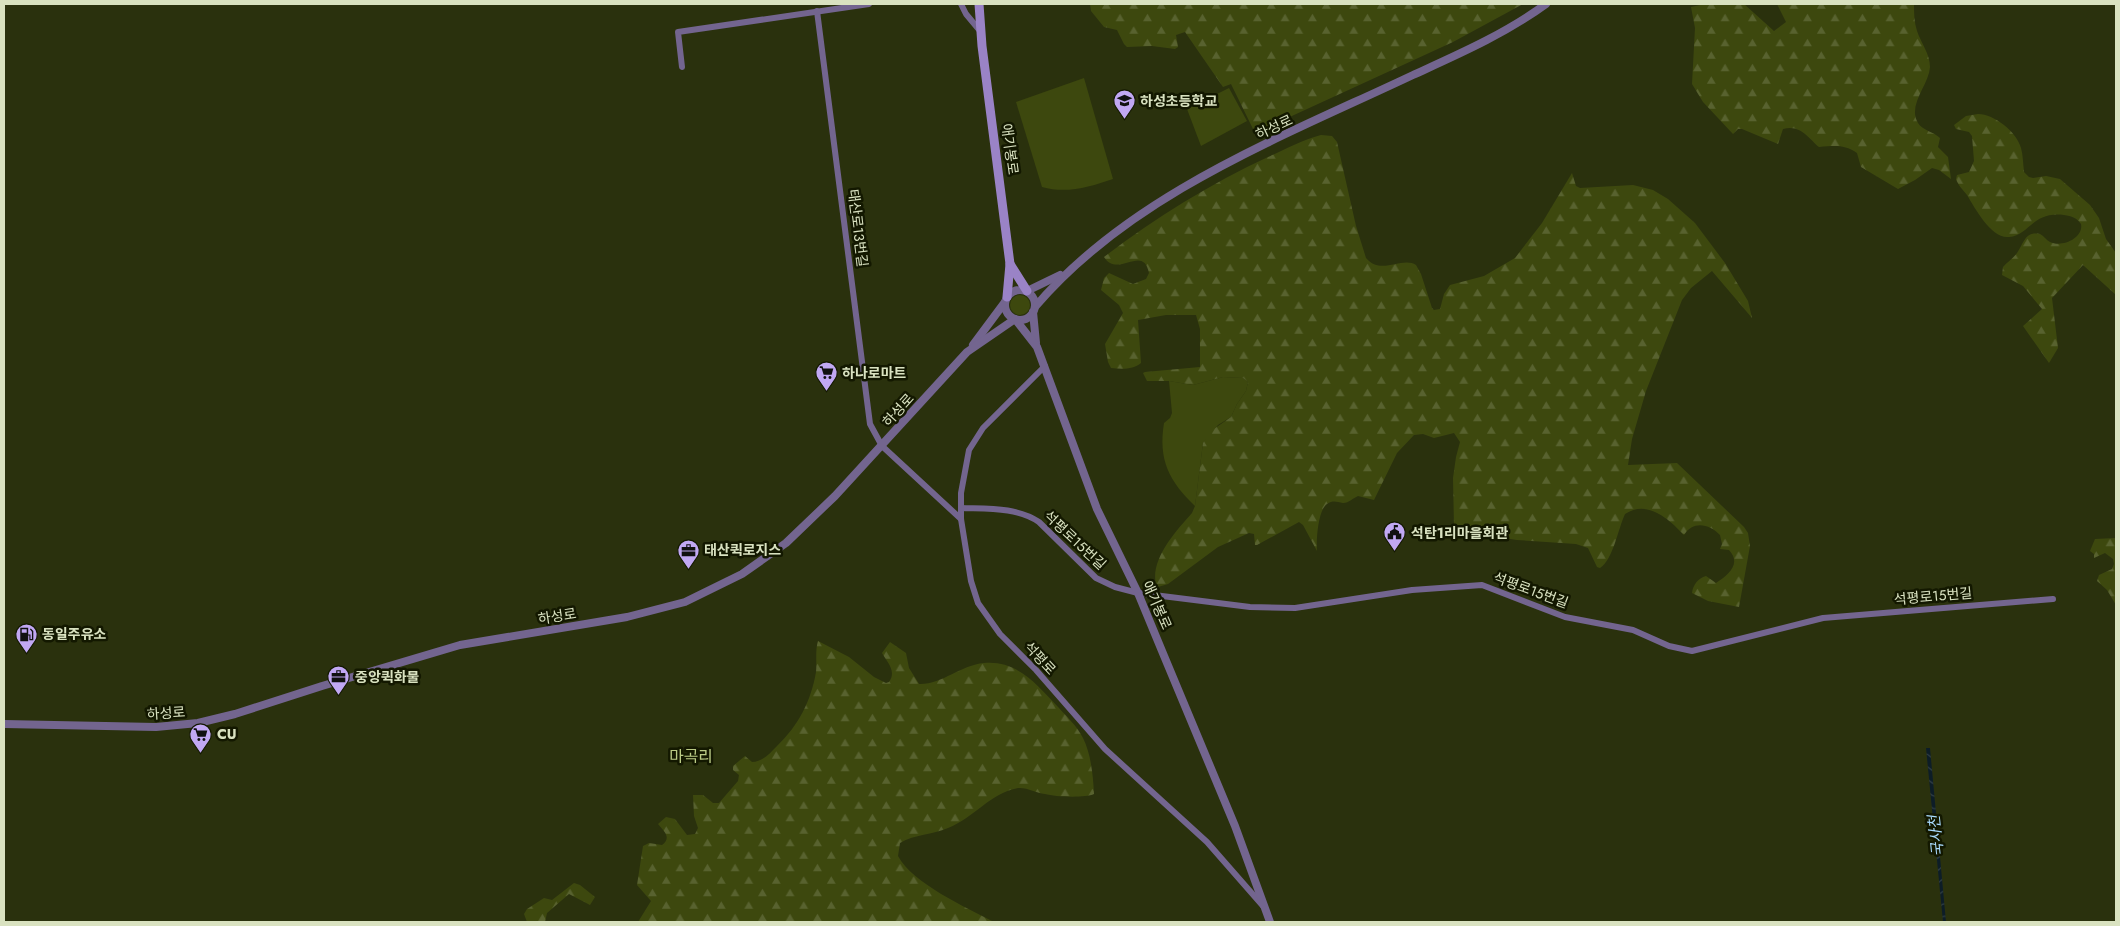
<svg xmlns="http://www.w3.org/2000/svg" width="2120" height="926" viewBox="0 0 2120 926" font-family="Jost,'Noto Sans KR',sans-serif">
<defs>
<pattern id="forest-firs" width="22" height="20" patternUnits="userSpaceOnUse" patternTransform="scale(1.25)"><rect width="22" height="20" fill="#3d480e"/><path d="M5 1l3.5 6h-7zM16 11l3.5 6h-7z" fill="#58622f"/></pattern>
<pattern id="water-waves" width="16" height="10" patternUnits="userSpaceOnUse" patternTransform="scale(1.25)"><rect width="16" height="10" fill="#0d1d27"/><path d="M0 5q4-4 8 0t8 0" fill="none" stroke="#303e45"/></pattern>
</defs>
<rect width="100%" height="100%" fill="#2a310d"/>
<g fill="#3d480e">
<path d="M1084,78L1113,179C1090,187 1066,194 1042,187L1016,102Z"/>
<path d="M1229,88L1247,121L1201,146L1187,109Z"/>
<circle cx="1020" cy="305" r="10"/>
<path d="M1223,377L1243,378L1248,382L1246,391L1237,404L1231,417L1218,425L1203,443L1195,506C1169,481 1158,460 1164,423L1170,418L1172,413L1169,381L1193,385Z"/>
</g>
<g fill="url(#forest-firs)">
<path d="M1090,4H1523L1453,42L1255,133L1231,84L1223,87L1185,32L1176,35L1178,47L1175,49L1152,46L1127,47L1124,44L1117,30L1104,27L1091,11Z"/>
<path d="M1705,4H1744L1774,31L1786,22L1777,4H1914C1914,13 1914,22 1917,31C1921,43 1930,54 1930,67C1929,85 1907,105 1918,123C1922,130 1934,132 1940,138L1938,147L1948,157L1951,179L1939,170L1932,168L1915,180L1898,189L1861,167L1857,153C1844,144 1834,146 1819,147C1809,139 1801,124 1783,129L1778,144L1742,129H1738L1733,134L1703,102L1692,84L1695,28L1691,7Z"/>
<path d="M1978,114C1994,114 2017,132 2021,148C2023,155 2023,164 2024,172L2029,177L2033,178L2046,176L2060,179L2090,205L2099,218L2106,239L2116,253V295L2083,265L2052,298L2058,348L2049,363L2023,326L2042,309L2023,286L2002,275L2003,267C2007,262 2013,259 2017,253C2024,243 2025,231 2040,234C2044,236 2046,240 2050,242C2062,248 2084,238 2081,224C2077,218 2072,216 2064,215C2032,211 2029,236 2009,237C1991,239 1975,208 1967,195C1963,190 1958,185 1956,179L1957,175L1969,172L1974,161L1972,136L1969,132L1956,129L1954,125L1966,116Z"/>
<path d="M1321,135L1332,136L1337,142L1356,226L1366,258C1381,276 1402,256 1416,265L1421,274L1432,308L1434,310L1440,309L1444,294L1450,285L1484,276L1515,258L1542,223L1572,173L1576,186L1580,188L1633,185L1653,190L1668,199L1695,223L1725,263L1748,301L1752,318L1712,271L1691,288L1682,300L1646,391L1632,439L1628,465L1677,463L1744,527L1748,533L1750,546L1739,607L1708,601L1692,593C1693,585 1698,578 1706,576L1716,583C1728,575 1742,564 1729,550L1720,549L1722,544L1720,535C1710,524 1693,520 1684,535C1669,519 1647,499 1625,514C1618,529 1613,560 1600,568L1597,567L1588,548L1576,544L1517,540L1459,531L1454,526L1453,478L1456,457L1460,442L1454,433L1434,438L1423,434L1414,435L1397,453L1374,500L1358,496C1353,498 1349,503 1343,503C1337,502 1333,500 1327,504C1318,510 1316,540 1317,551L1303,525L1299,522L1257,545H1255L1254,534L1249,533L1218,547L1168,584L1158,587L1156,585C1150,559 1176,531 1192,513L1195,506L1203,443L1211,431L1231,417L1237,404L1246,391L1248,382L1243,378L1223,377L1193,385L1169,381H1147L1143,373L1145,372L1200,367V329L1196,315H1166L1138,320L1141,363C1133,370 1121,369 1111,368L1108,362L1105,344L1123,313L1119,305L1101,290L1104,278L1109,273L1133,284L1146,279L1149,273C1143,243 1118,279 1104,257C1155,218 1210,184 1268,157C1286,149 1302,140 1321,135Z"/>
<path d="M2116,538V605L2107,590L2097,581L2099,575L2112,569L2114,564L2113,559L2105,553L2094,558V554L2090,551L2095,539Z"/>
<path d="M818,641L849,657L874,677L886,683L889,682C897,671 887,662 882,653L890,642L906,653L909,668L919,684C941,685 961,665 984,663C1018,660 1037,685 1059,708C1067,717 1077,726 1083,738C1091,754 1093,775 1094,794C1085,798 1056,797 1045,794C1036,793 1027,787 1018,788C990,793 974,818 948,828C932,835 915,834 900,843L898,856C912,883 967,908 994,922H638L651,901L637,885L643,846L649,843L662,845C672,838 664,831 658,824L666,817L675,819L687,835L695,834L698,828L694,816L693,795H703L713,803H719L738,781L739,775L733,770V766L745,756L752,762C763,762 770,753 777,746C799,725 811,701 816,672C817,662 815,650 818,641Z"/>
<path d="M574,883L580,885L595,897L590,905L569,894L547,913L545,922H527L524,914L527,909L544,898L552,900Z"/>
</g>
<path fill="url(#water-waves)" d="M1926,748H1930L1946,922H1943Z"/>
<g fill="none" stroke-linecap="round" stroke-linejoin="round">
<g stroke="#73658f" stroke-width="6">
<path d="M961,4L966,14L981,32"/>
<path d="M817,11L870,424L882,446L961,519"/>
<path d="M682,67L678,32L869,4"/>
<path d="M1045,366L983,428L969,450L961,493V519L971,581L978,603L1000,634L1036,670L1105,749L1207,842L1263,906"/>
<path d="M961,508C987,509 1017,507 1039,522L1096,578L1115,587L1138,593L1250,607L1295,608L1412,590L1482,585L1565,617L1633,630L1669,646L1692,651L1823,618L2053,599"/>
</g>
<g stroke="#73658f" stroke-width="8">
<circle cx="1020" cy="305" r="15"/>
<path d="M1027,291L1060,275"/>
<path d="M1035,307C1131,194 1282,137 1413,75C1459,54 1505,34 1546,4"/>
<path d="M1033,312L1036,343"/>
<path d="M973,345L1005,302"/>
<path d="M4,724L156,727L198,723L235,714L322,686L460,645L627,617L685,602L742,574L786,543L835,496L967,352L1015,319L1037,347L1097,509L1138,593L1162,651L1235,826L1270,922"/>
</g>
<g stroke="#9a83c6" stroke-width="9">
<path d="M979,4L982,46L1010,264L1007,297"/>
<path d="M1010,264L1027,291"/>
</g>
</g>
<defs>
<symbol id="school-pin" viewBox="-11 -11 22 30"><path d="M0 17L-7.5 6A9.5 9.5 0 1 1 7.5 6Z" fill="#c1a8f3" stroke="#131800"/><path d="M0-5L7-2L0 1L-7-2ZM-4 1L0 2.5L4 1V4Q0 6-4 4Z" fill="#111"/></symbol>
<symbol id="supermarket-pin" viewBox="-11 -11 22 30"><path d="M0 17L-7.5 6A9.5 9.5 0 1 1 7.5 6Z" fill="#c1a8f3" stroke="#131800"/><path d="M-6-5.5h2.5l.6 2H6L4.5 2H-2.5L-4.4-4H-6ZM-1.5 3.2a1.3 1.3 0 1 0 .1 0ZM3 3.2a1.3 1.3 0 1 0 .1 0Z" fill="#111"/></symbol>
<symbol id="civic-pin" viewBox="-11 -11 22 30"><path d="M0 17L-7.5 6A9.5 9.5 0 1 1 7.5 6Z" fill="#c1a8f3" stroke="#131800"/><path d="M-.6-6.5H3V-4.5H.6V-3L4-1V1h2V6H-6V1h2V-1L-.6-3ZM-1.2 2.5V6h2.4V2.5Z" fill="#111"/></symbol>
<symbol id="office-pin" viewBox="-11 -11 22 30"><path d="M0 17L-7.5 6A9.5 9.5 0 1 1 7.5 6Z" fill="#c1a8f3" stroke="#131800"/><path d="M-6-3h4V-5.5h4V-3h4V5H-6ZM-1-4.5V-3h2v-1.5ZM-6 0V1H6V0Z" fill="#111"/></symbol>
<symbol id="fuel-pin" viewBox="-11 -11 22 30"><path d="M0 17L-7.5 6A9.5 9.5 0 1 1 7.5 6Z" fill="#c1a8f3" stroke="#131800"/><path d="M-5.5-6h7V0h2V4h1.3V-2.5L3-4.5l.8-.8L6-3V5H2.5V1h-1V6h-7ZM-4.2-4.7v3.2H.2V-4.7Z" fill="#111"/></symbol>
</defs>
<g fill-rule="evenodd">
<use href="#school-pin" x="1112" y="88" width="25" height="34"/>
<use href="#supermarket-pin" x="814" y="360" width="25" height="34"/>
<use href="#civic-pin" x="1382" y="520" width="25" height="34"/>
<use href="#office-pin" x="676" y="538" width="25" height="34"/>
<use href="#fuel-pin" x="14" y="622" width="25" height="34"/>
<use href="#office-pin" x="326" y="664" width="25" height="34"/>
<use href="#supermarket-pin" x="188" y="722" width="25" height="34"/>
</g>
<g text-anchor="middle" stroke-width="5" stroke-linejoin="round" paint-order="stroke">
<g font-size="14" font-weight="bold" fill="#d9e2c0" stroke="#131800" text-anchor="start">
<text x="1140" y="106">하성초등학교</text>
<text x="842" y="378">하나로마트</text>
<text x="1411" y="538">석탄1리마을회관</text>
<text x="704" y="555">태산퀵로지스</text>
<text x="42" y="639">동일주유소</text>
<text x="355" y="682">중앙퀵화물</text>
<text x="217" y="739">CU</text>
</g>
<g font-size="14" fill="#d9e2c0" stroke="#131800">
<text transform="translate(1274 127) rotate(-25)" y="5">하성로</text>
<text transform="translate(1010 149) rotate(82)" y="5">애기봉로</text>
<text transform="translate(858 228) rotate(83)" y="5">태산로13번길</text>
<text transform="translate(898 410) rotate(-48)" y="5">하성로</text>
<text transform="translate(1075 540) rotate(43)" y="5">석평로15번길</text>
<text transform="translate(1531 590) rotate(20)" y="5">석평로15번길</text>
<text transform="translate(1933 596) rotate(-5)" y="5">석평로15번길</text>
<text transform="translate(1157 605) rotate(66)" y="5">애기봉로</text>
<text transform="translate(557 616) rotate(-9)" y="5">하성로</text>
<text transform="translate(1040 658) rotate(47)" y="5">석평로</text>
<text transform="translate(166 713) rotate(-4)" y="5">하성로</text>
</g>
<g font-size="15" font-style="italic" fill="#a9dbfe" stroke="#131800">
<text transform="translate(1936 836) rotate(-96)" y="5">국사천</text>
</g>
<g font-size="16" fill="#bacb85" stroke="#131800">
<text x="691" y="762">마곡리</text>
</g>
</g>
<rect width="2120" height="926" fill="none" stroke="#d9e2c0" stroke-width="10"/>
</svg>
